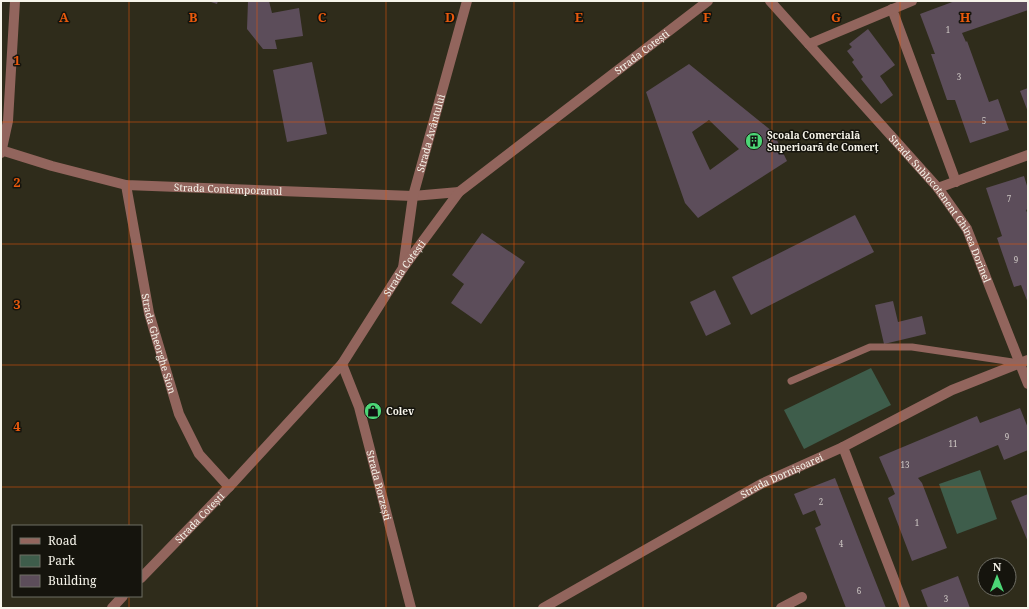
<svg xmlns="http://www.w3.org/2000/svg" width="1029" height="609" viewBox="0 0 1029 609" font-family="'Noto Serif',serif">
<rect width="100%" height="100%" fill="#2f2c1b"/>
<g fill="#3e5d4b">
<path d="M871,368L891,405L804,449L784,410Z"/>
<path d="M980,470L997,519L957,534L939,484Z"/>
</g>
<g fill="#5c4d5a" fill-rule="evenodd">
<path d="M208,1H218L217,4Z"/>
<path d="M248,1H269L272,13L299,8L303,36L275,40L277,49H263L247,29Z"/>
<path d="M955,1H1028V10L962,33L966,42L967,41L989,102L998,99L1009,130L970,143L955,100H947L931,54H935L920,14Z"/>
<path d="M868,29L895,65L880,76L893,95L881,104L861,79L863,77L852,62L854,60L847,51L852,47L849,44Z"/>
<path d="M312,62L327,134L287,142L273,70Z"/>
<path d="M689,64L773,132L787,161L698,218L685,203L646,92ZM709,120L739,149L710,170L692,132Z"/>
<path d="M1028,88V112L1020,91Z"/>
<path d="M1024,176L1028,189V209L1026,210L1028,215V303L1021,285L1014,287L997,238L1002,236L986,188Z"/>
<path d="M855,215L874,252L751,315L732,277Z"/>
<path d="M482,233L525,262L481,324L451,303L464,284L452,275Z"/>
<path d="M715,290L731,324L706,336L690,302Z"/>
<path d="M893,301L898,322L922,316L926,334L884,344L875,305Z"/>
<path d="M1020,408L1028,428V450L1004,460L998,445L918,478L922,483L947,548L912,561L888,498L895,494L879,457L977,416L980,423Z"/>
<path d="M835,478L867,560L886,608H846L815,528L821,525L815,510L803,515L794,494Z"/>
<path d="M1028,494V542L1011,501Z"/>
<path d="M958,576L970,608H928L921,590Z"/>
</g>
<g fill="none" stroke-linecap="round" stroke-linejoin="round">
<path stroke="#92655d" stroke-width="7" d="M791,381L870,347H912L1020,363"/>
<g stroke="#92655d" stroke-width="10">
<path id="s1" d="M770,1L938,188L967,229L1028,384"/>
<path d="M892,9L956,182"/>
<path d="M809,44L912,1"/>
<path id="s2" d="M1,150L52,166L126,185L413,196L459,192"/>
<path d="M1,153L8,121L15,1"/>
<path id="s3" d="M126,185L149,313L179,414L199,454L229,487"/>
<path d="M938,188L1028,155"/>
<path id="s4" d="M403,268L413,196L467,1"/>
<path id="s5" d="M342,364L359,407L411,608"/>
<path d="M843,447L905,608"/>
<path id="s6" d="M543,608L761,484L843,447L952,390L1028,360"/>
<path d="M781,608L802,597"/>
</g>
<g stroke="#92655d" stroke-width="10">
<path id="s7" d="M141,578L229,487L342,364L403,268L459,192L708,1"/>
<path d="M112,608L123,596"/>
</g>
</g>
<path fill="none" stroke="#e8590c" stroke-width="1" stroke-opacity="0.55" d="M129,1V526M257,1V608M386,1V608M514,1V608M643,1V608M772,1V608M900,1V608M1,122H1028M1,244H1028M1,365H1028M1,487H1028M129,596V608"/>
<defs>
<symbol id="building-disc" viewBox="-11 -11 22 22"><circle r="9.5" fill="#4cd676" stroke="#15140d"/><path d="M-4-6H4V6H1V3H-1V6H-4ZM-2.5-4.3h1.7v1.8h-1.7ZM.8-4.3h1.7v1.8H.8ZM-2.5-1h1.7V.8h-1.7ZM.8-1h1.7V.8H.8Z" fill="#111"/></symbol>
<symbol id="shop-disc" viewBox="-11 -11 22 22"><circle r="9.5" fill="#4cd676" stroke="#15140d"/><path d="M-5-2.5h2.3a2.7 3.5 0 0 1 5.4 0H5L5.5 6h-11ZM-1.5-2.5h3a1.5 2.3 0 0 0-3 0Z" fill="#111"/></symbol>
</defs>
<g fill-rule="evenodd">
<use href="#building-disc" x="744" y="131" width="20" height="20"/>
<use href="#shop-disc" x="363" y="401" width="20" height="20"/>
</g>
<g text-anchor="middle" stroke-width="3" stroke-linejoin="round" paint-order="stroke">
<g font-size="8" fill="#d0cac6">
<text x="948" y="33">1</text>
<text x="959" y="80">3</text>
<text x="984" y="124">5</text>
<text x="1009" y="202">7</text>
<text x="1016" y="263">9</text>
<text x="1007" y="440">9</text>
<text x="953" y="447">11</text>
<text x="905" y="468">13</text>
<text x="821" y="505">2</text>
<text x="917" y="526">1</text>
<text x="841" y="547">4</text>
<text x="859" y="594">6</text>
<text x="946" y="602">3</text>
</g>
<g font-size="10" fill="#f6f4ea" stroke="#15140d">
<text dy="4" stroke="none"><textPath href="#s7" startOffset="732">Strada Cotești</textPath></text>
<text dy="4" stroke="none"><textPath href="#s4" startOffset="138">Strada Avântului</textPath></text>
<text dy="4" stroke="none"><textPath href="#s2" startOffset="232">Strada Contemporanul</textPath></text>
<text dy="4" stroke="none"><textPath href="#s1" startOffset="270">Strada Sublocotenent Ghinea Dorinel</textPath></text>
<text dy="4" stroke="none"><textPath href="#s7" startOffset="408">Strada Cotești</textPath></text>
<text dy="4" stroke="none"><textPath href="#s3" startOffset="162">Strada Gheorghe Sion</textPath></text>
<text dy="4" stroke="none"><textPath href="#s6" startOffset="273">Strada Dornișoarei</textPath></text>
<text dy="4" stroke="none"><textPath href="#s5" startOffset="127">Strada Borzești</textPath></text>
<text dy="4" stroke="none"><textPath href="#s7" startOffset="84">Strada Cotești</textPath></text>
</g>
<g font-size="10" font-weight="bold" fill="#f6f4ea" stroke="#15140d" text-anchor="start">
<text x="767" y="139">Școala Comercială<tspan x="767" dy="12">Superioară de Comerț</tspan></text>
<text x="386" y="415">Colev</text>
</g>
</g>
<g font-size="13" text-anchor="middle" font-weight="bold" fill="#e8590c" stroke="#15140d" stroke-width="3" stroke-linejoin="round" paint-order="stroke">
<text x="64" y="22">A</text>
<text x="193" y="22">B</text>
<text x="322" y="22">C</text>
<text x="450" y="22">D</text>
<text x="579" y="22">E</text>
<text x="707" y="22">F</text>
<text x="836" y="22">G</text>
<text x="965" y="22">H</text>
<text x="17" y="65">1</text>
<text x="17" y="187">2</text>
<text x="17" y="309">3</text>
<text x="17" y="431">4</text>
</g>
<rect width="1029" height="609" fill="none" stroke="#f6f4ea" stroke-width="4"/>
<rect x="12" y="525" width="130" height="72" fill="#15140d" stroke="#6f6e65"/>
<rect x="20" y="538" width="20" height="6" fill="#92655d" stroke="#6f6e65"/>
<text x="48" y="545" font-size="12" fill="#f6f4ea">Road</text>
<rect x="20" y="555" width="20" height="12" fill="#3e5d4b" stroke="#6f6e65"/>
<text x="48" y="565" font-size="12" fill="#f6f4ea">Park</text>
<rect x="20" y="575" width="20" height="12" fill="#5c4d5a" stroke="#6f6e65"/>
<text x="48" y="585" font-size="12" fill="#f6f4ea">Building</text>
<g transform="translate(997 577)"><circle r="19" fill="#15140d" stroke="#6f6e65"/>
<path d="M0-3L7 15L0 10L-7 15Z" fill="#4cd676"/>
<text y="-6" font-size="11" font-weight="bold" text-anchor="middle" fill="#f6f4ea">N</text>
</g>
</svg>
